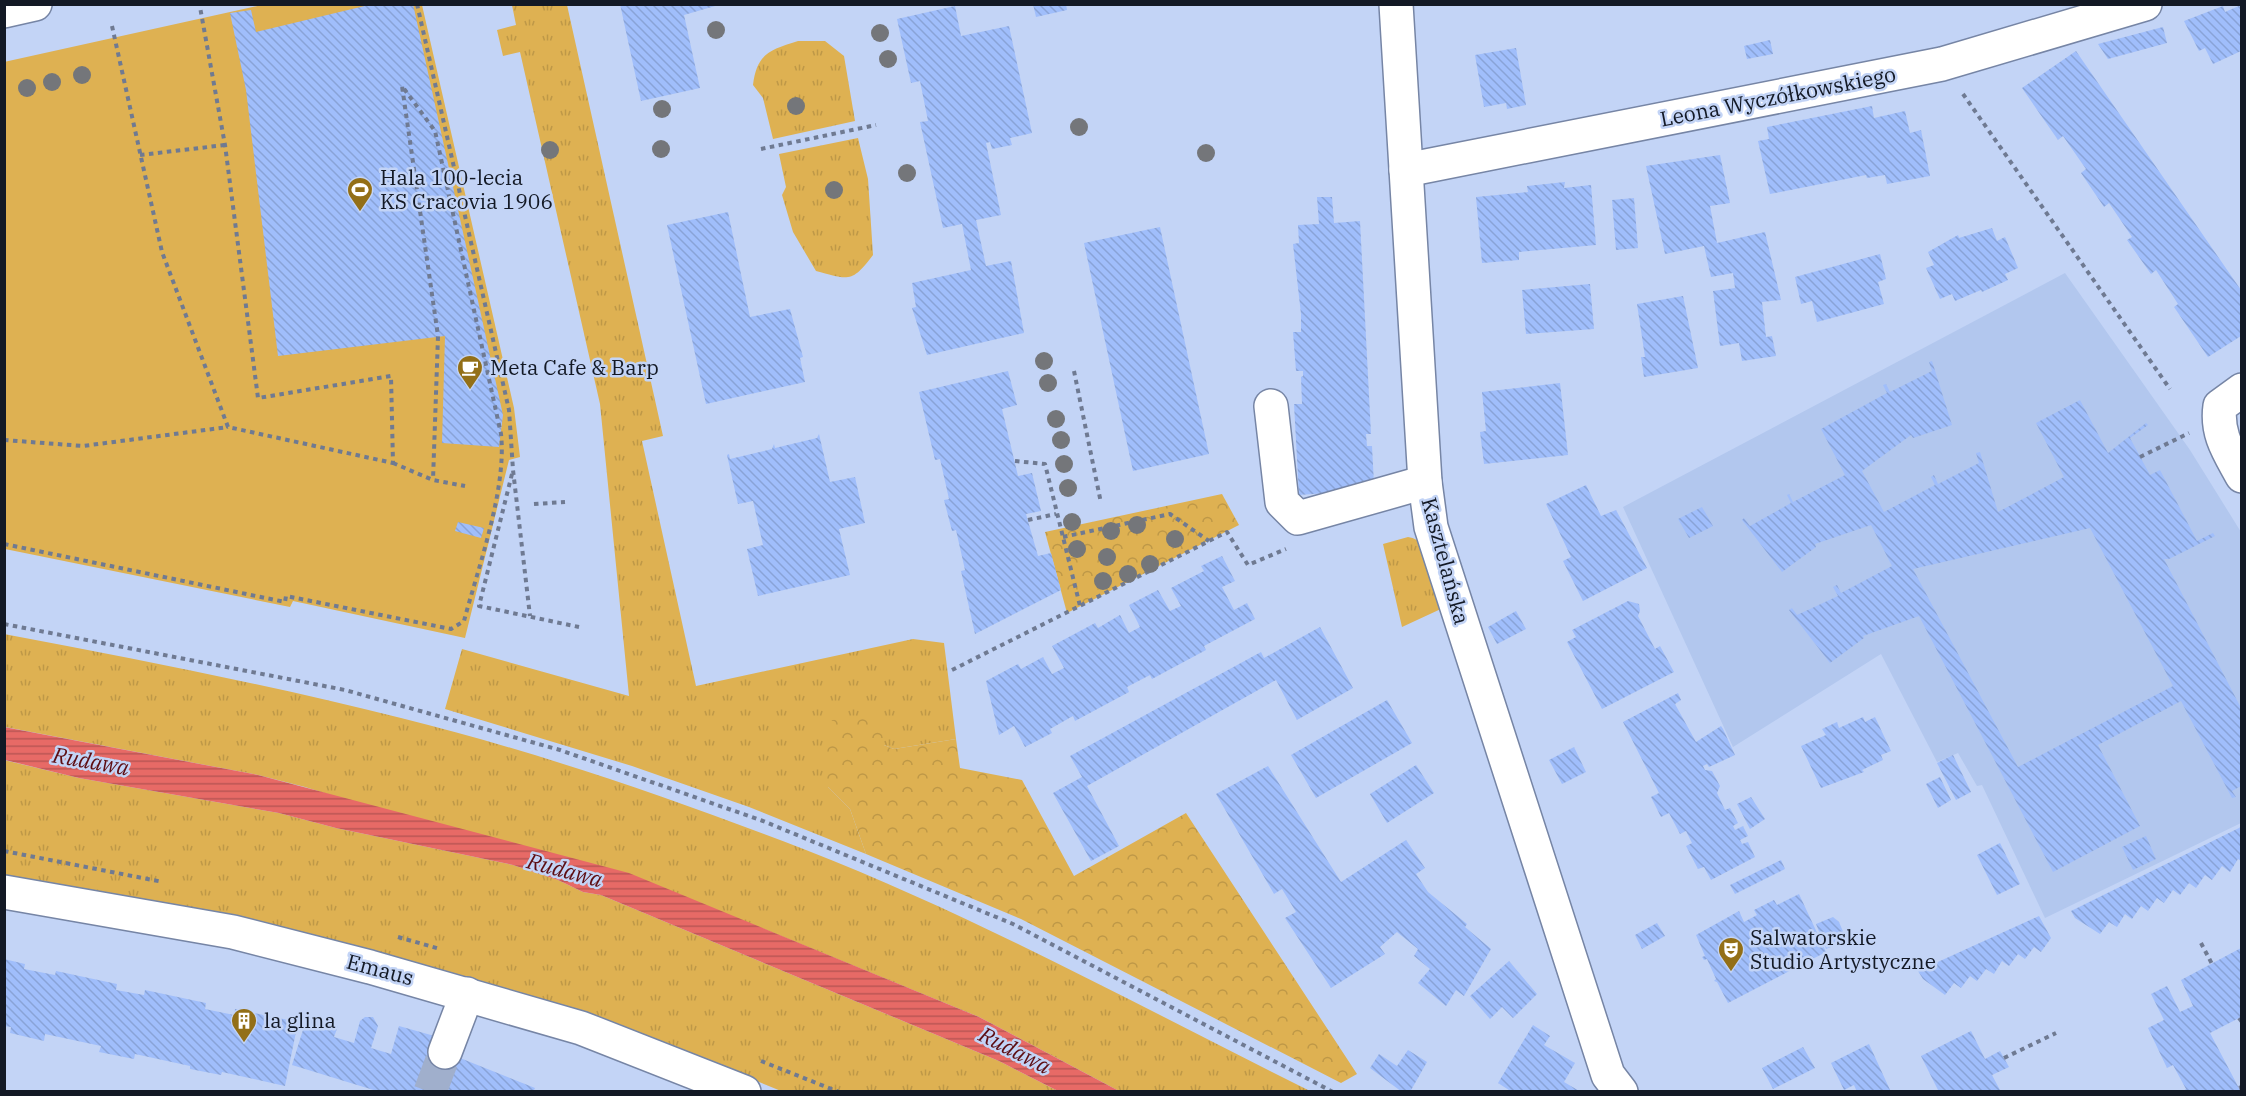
<svg xmlns="http://www.w3.org/2000/svg" width="2246" height="1096" viewBox="0 0 2246 1096" font-family="'IBM Plex Serif',serif">
<defs>
<pattern id="grass-tufts" width="24" height="20" patternUnits="userSpaceOnUse" patternTransform="scale(1.5)"><rect width="24" height="20" fill="#deb152"/><path d="M3 7l-1-3M5 7V3M7 7l1-3M15 17l-1-3M17 17v-4M19 17l1-3" fill="none" stroke="#be9847"/></pattern>
<pattern id="forest-crowns" width="20" height="18" patternUnits="userSpaceOnUse" patternTransform="scale(1.5)"><rect width="20" height="18" fill="#deb152"/><path d="M2 6a3 3 0 1 1 6 0M12 15a3 3 0 1 1 6 0" fill="none" stroke="#be9847"/></pattern>
<pattern id="water-rules" width="6" height="5" patternUnits="userSpaceOnUse" patternTransform="scale(1.5)"><rect width="6" height="5" fill="#e76a66"/><path d="M0 2.5h6" fill="none" stroke="#ba5654"/></pattern>
<pattern id="building-back-hatch" width="6" height="6" patternUnits="userSpaceOnUse" patternTransform="scale(1.5)"><rect width="6" height="6" fill="#a0befb"/><path d="M-1 5l2 2M0 0l6 6M5-1l2 2" fill="none" stroke="#89a3d7"/></pattern>
</defs>
<rect width="100%" height="100%" fill="#c3d4f6"/>
<path fill="#b2c7ee" d="M2065,273L2190,450L2241,532V823L2045,918L1982,785L1977,786L1958,753L1937,762L1881,654L1733,747L1623,507Z"/>
<g fill="url(#grass-tufts)">
<path d="M512,5H567L663,436L642,441L696,686L913,639L944,643L956,739L894,749L884,745L828,787L850,809L866,854L749,807L632,766L445,709L462,649L629,696L600,404L520,52L503,56L497,30L516,25Z"/>
<path d="M798,41H825L844,56L855,121L773,139L763,98L753,85C757,53 770,50 798,41Z"/>
<path d="M858,138L868,179L873,255C852,283 849,280 816,271L793,232L782,195L786,187L779,154Z"/>
<path d="M1408,537C1434,540 1437,587 1443,608L1402,627L1383,544Z"/>
<path d="M4,634C137,659 270,685 401,718C538,752 674,799 806,850C980,918 1143,1008 1310,1091H1119L979,1017L764,929L305,787L258,775L5,727Z"/>
<path d="M4,760L79,778L279,813L336,828L513,865L558,880L583,892L601,895L999,1061L1058,1091H781L610,1021L359,947L239,918L5,877Z"/>
</g>
<g fill="url(#forest-crowns)">
<path d="M1222,494L1239,525L1067,613L1045,532Z"/>
<path d="M880,718L884,745L894,749L956,739L960,768L1022,780L1074,876L1186,813L1357,1074L1341,1083L1021,919L866,854L850,809L828,787L823,747L832,720Z"/>
</g>
<path fill="#deb152" d="M262,5H422L514,408L520,457L509,460L465,638L293,601L290,607L5,549L4,62Z"/>
<path fill="url(#water-rules)" d="M4,727L258,775L629,873L979,1017L1119,1091H1058L999,1061L601,895L583,892L558,880L513,865L336,828L279,813L79,778L5,760Z"/>
<g fill="url(#building-back-hatch)" fill-rule="evenodd">
<path d="M373,4H413L503,415L499,447L442,443L445,336L278,356L246,90L230,13L251,10L256,32Z"/>
<path d="M620,4H722L684,15L700,88L641,101Z"/>
<path d="M1033,4H1066L1067,10L1036,17Z"/>
<path d="M2241,5V51L2213,64L2205,48L2199,51L2184,21L2223,6L2225,12Z"/>
<path d="M955,6L961,36L1009,26L1032,133L1010,138L1012,145L992,149L990,142L986,143L1001,215L976,220L986,266L1011,261L1024,333L927,355L912,308L916,307L912,283L971,270L962,224L943,228L920,122L928,121L920,81L911,83L897,19Z"/>
<path d="M2163,27L2167,43L2108,59L2098,44Z"/>
<path d="M1770,40L1773,54L1747,59L1744,46Z"/>
<path d="M1516,48L1526,105L1507,109L1506,103L1484,107L1475,55Z"/>
<path d="M2076,51L2241,290V336L2208,357L2174,307L2178,304L2156,270L2151,274L2127,240L2132,237L2109,203L2104,207L2081,173L2086,169L2063,136L2058,140L2022,88Z"/>
<path d="M1872,106L1874,118L1905,111L1910,133L1921,130L1930,176L1887,184L1885,175L1867,178L1866,175L1770,194L1758,141L1769,139L1767,127Z"/>
<path d="M1720,155L1730,203L1710,206L1717,243L1765,232L1781,300L1762,302L1766,337L1772,336L1776,356L1742,361L1739,343L1720,346L1713,291L1735,288L1733,273L1711,277L1704,246L1665,254L1646,166Z"/>
<path d="M1565,182L1564,188L1591,185L1596,245L1519,252V260L1482,263L1476,197L1528,192L1527,186Z"/>
<path d="M1317,197H1332L1334,223L1360,221L1371,434H1366L1367,446H1372L1374,484L1354,491L1299,495L1294,404H1302L1301,377L1303,376V371H1296L1293,332H1301V314L1293,244L1299,243L1298,225L1319,224Z"/>
<path d="M1634,198L1638,248L1616,250L1612,200Z"/>
<path d="M728,212L750,317L790,309L803,357L800,358L805,382L706,404L667,225Z"/>
<path d="M1160,227L1209,454L1133,471L1084,243Z"/>
<path d="M1992,228L1997,241L2005,237L2018,268L2005,274L2008,280L1982,292L1981,290L1955,301L1952,294L1940,299L1926,268L1934,265L1928,252L1958,235L1959,238Z"/>
<path d="M1880,254L1886,279L1878,282L1884,304L1817,322L1812,301L1801,304L1795,277Z"/>
<path d="M1590,284L1594,329L1526,334L1522,290Z"/>
<path d="M1683,296L1698,368L1644,377L1641,357H1645L1637,304Z"/>
<path d="M1932,361L1952,425L1913,438L1911,435L1862,471L1884,512L1935,485L1931,477L1934,475L1938,484L1979,463L1976,453L1980,452L1998,512L2064,477L2036,423L2080,400L2108,453L2146,423L2148,425L2130,438L2150,475L2160,470L2197,541L2213,533L2215,536L2169,559H2164L2241,708V786L2232,791L2236,797L2232,798L2181,701L2098,745L2140,826L2053,872L1919,616L1863,636L1864,638L1830,663L1789,610L1792,608L1797,615L1838,596L1833,587L1837,585L1841,593L1892,566L1871,525L1815,544L1816,547L1782,572L1742,520L1744,518L1750,526L1791,503L1787,495L1789,494L1793,502L1845,475L1821,429L1887,393L1883,385L1886,384L1890,392L1932,371L1929,362ZM2090,528L2173,686L2018,767L1913,569Z"/>
<path d="M1008,371L1017,405L1002,409L1018,476L1032,473L1041,511L1026,514L1038,556L1051,553L1061,590L975,634L961,571L965,570L956,530L952,531L944,500L949,499L940,459L935,460L919,392Z"/>
<path d="M1560,383L1568,455L1484,464L1480,432L1486,431L1482,392Z"/>
<path d="M819,434L830,482L855,477L865,523L839,529L850,575L758,596L747,549L763,545L753,501L738,504L727,455L729,454L730,459L772,449L774,444L775,448L817,438Z"/>
<path d="M1586,485L1601,516L1616,510L1647,568L1583,601L1563,561L1571,557L1546,504Z"/>
<path d="M1702,507L1713,526L1689,538L1678,519Z"/>
<path d="M458,522L484,528L481,538L455,531Z"/>
<path d="M1222,556L1235,581L1222,587L1234,610L1247,603L1255,619L1204,646L1206,650L1152,679L1150,675L1127,687L1129,692L1075,721L1073,716L1050,729L1052,733L1025,747L1014,726L999,735L986,681L1018,664L1021,669L1043,657L1052,674L1064,668L1052,646L1095,623L1098,628L1120,615L1129,633L1140,627L1129,605L1158,590L1170,611L1181,606L1171,588L1204,571L1201,566Z"/>
<path d="M1628,601L1639,604L1640,611L1638,616L1655,649L1660,646L1674,672L1602,709L1567,642L1576,637L1572,630Z"/>
<path d="M1516,611L1526,629L1497,644L1488,627Z"/>
<path d="M1320,627L1353,688L1297,720L1276,680L1087,786L1119,846L1091,861L1053,793L1082,777L1070,756L1261,652L1264,658Z"/>
<path d="M1678,693L1681,700L1675,704L1696,742L1721,726L1723,729L1735,755L1709,767L1707,764L1703,766L1705,770L1712,771L1720,786L1717,793L1725,810L1730,808L1738,823L1733,826L1735,830L1743,826L1748,836L1740,840L1742,844L1748,842L1755,857L1711,880L1704,867L1698,869L1686,846L1692,843L1686,831L1680,834L1669,813L1661,817L1651,797L1659,793L1623,722Z"/>
<path d="M1387,700L1412,743L1316,798L1291,755Z"/>
<path d="M1863,717L1865,722L1875,717L1891,751L1881,755L1883,760L1862,770L1864,772L1821,788L1801,746L1826,735L1822,729L1837,722L1839,728Z"/>
<path d="M1574,747L1586,772L1562,784L1549,760Z"/>
<path d="M1953,755L1971,792L1956,800L1937,763Z"/>
<path d="M1416,765L1434,793L1387,823L1370,794Z"/>
<path d="M1268,766L1341,882L1406,840L1425,868L1416,874L1428,892L1467,924L1465,927L1491,949L1464,996L1456,990L1446,1006L1418,983L1430,969L1414,956L1418,949L1397,932L1380,947L1385,954L1331,988L1285,918L1296,912L1282,889L1274,894L1216,794Z"/>
<path d="M1940,777L1951,800L1938,808L1926,784Z"/>
<path d="M1751,797L1765,819L1750,829L1737,804Z"/>
<path d="M2241,827V861L2238,859L2230,872L2222,866L2212,880L2205,875L2196,888L2189,883L2180,895L2173,890L2164,903L2157,898L2148,911L2141,906L2132,919L2125,914L2117,927L2109,922L2100,934L2075,918L2071,911Z"/>
<path d="M2146,836L2156,859L2133,870L2122,847Z"/>
<path d="M2000,843L2020,884L1997,895L1977,855Z"/>
<path d="M1781,860L1785,869L1735,894L1730,885Z"/>
<path d="M1799,894L1826,952L1728,1003L1717,982L1714,981L1716,979L1707,959L1704,960L1702,957L1705,956L1696,935L1739,911L1744,922L1757,915L1754,910L1774,900L1777,905Z"/>
<path d="M2039,916L2051,938L2041,952L2034,947L2025,959L2018,954L2009,966L2002,961L1994,974L1986,969L1977,981L1970,976L1961,988L1954,983L1945,995L1923,979L1918,971Z"/>
<path d="M1833,917L1839,922L1847,941L1826,949L1816,924Z"/>
<path d="M1657,923L1665,936L1642,949L1635,935Z"/>
<path d="M2241,948V1017L2210,1033L2241,1092H2182L2186,1089L2173,1065L2167,1068L2148,1028L2164,1020L2151,994L2167,986L2180,1012L2193,1006L2181,980Z"/>
<path d="M4,959L25,964L24,969L55,975L56,971L117,984L116,990L144,995L145,990L206,1003L205,1009L234,1015L235,1009L298,1022L285,1086L222,1072L221,1075L190,1069V1066L135,1054L134,1059L99,1052L101,1046L45,1034L44,1041L10,1033L11,1027L4,1026Z"/>
<path d="M1509,961L1537,994L1513,1018L1502,1007L1490,1019L1470,996Z"/>
<path d="M307,1017L338,1026L334,1037L354,1043L360,1021L365,1017H373L378,1026L371,1048L391,1054L399,1026L438,1037L445,1052L535,1088L533,1092H380L292,1065Z"/>
<path d="M1533,1025L1550,1036L1544,1045L1575,1063L1564,1082L1581,1092H1512L1498,1083Z"/>
<path d="M1971,1031L1985,1059L2000,1051L2009,1067L1992,1075L2001,1092H1939L1921,1056Z"/>
<path d="M1869,1044L1891,1092H1857L1854,1085L1844,1090L1831,1063Z"/>
<path d="M1803,1047L1815,1068L1773,1089L1762,1068Z"/>
<path d="M1408,1050L1427,1062L1410,1092H1402L1370,1068L1379,1054L1397,1066Z"/>
</g>
<g fill="none" stroke-linecap="round" stroke-linejoin="round">
<path stroke="#a0afcc" stroke-width="33" stroke-dasharray="33 16" stroke-linecap="butt" d="M430,1092L445,1052"/>
<defs>
<g id="minor">
<path d="M1396,4L1425,482L1431,527L1608,1075L1621,1092"/>
<path d="M4,11L35,4"/>
<path d="M1406,170L1942,64L2145,4"/>
<path d="M2242,390L2220,406C2216,434 2229,452 2242,476"/>
<path d="M1271,406L1282,502L1298,518L1425,482"/>
<path d="M4,892L233,932L370,967L581,1028L744,1092"/>
<path d="M445,1052L467,994"/>
</g>
</defs>
<use href="#minor" stroke="#7685a5" stroke-width="36"/>
<g stroke="#6f7a92" stroke-width="4" stroke-dasharray="4.5 4.5" stroke-linecap="butt">
<path d="M417,4L509,410L513,470L530,616"/>
<path d="M112,26L162,252L228,427L393,463L391,376L258,398L225,145L200,7"/>
<path d="M1963,94L2170,389"/>
<path d="M761,149L876,125"/>
<path d="M140,155L225,145"/>
<path d="M1074,371L1101,503"/>
<path d="M4,440L83,446L228,427"/>
<path d="M2140,457L2189,433"/>
<path d="M1015,461L1045,464L1080,606"/>
<path d="M393,463L433,480L465,486"/>
<path d="M512,474L479,606L579,627"/>
<path d="M534,504L565,502"/>
<path d="M1028,520L1056,514"/>
<path d="M1063,537L1170,514L1209,541"/>
<path d="M4,544L285,602L286,596L451,629L464,621C478,568 507,489 501,434L435,131L402,86L438,336L433,480"/>
<path d="M4,624L345,690L560,750L763,821L1013,924L1333,1092"/>
<path d="M952,670L1227,532L1248,565L1286,549"/>
<path d="M4,851L163,882"/>
<path d="M398,937L440,949"/>
<path d="M2201,943L2212,964"/>
<path d="M2239,1018L2242,1022"/>
<path d="M2004,1058L2056,1033"/>
<path d="M761,1061L839,1092"/>
<path d="M2239,1088L2242,1087"/>
</g>
<use href="#minor" stroke="#fff" stroke-width="33"/>
</g>
<g fill="#74767a">
<circle cx="716" cy="30" r="9"/>
<circle cx="880" cy="33" r="9"/>
<circle cx="888" cy="59" r="9"/>
<circle cx="82" cy="75" r="9"/>
<circle cx="52" cy="82" r="9"/>
<circle cx="27" cy="88" r="9"/>
<circle cx="796" cy="106" r="9"/>
<circle cx="662" cy="109" r="9"/>
<circle cx="1079" cy="127" r="9"/>
<circle cx="661" cy="149" r="9"/>
<circle cx="550" cy="150" r="9"/>
<circle cx="1206" cy="153" r="9"/>
<circle cx="907" cy="173" r="9"/>
<circle cx="834" cy="190" r="9"/>
<circle cx="1044" cy="361" r="9"/>
<circle cx="1048" cy="383" r="9"/>
<circle cx="1056" cy="419" r="9"/>
<circle cx="1061" cy="440" r="9"/>
<circle cx="1064" cy="464" r="9"/>
<circle cx="1068" cy="488" r="9"/>
<circle cx="1072" cy="522" r="9"/>
<circle cx="1137" cy="525" r="9"/>
<circle cx="1111" cy="531" r="9"/>
<circle cx="1175" cy="539" r="9"/>
<circle cx="1077" cy="549" r="9"/>
<circle cx="1107" cy="557" r="9"/>
<circle cx="1150" cy="564" r="9"/>
<circle cx="1128" cy="574" r="9"/>
<circle cx="1103" cy="581" r="9"/>
</g>
<defs>
<symbol id="stadium-pin" viewBox="-11 -11 22 30"><path d="M0 17L-7.5 6A9.5 9.5 0 1 1 7.5 6Z" fill="#936f17" stroke="#c3d4f6"/><path d="M0-5a6.5 5 0 1 0 0 10a6.5 5 0 1 0 0-10ZM-3.5-1.8h7v3.6h-7Z" fill="#fff"/></symbol>
<symbol id="cafe-pin" viewBox="-11 -11 22 30"><path d="M0 17L-7.5 6A9.5 9.5 0 1 1 7.5 6Z" fill="#936f17" stroke="#c3d4f6"/><path d="M-5.5-4.5H6V0H3Q3 3.5 0 3.5H-2.5Q-5.5 3.5-5.5 0ZM3-3.2v2h1.7v-2ZM-6 4.5H4V6H-6Z" fill="#fff"/></symbol>
<symbol id="theatre-pin" viewBox="-11 -11 22 30"><path d="M0 17L-7.5 6A9.5 9.5 0 1 1 7.5 6Z" fill="#936f17" stroke="#c3d4f6"/><path d="M-5-5.5Q0-4 5-5.5V0Q5 5 0 6Q-5 5-5 0ZM-3.3-2.5H-1v1.5H-3.3ZM1-2.5H3.3v1.5H1ZM-2.8 1Q0 5.5 2.8 1Z" fill="#fff"/></symbol>
<symbol id="building-pin" viewBox="-11 -11 22 30"><path d="M0 17L-7.5 6A9.5 9.5 0 1 1 7.5 6Z" fill="#936f17" stroke="#c3d4f6"/><path d="M-4-6H4V6H1V3H-1V6H-4ZM-2.5-4.3h1.7v1.8h-1.7ZM.8-4.3h1.7v1.8H.8ZM-2.5-1h1.7V.8h-1.7ZM.8-1h1.7V.8H.8Z" fill="#fff"/></symbol>
</defs>
<g fill-rule="evenodd">
<use href="#stadium-pin" x="345" y="175" width="30" height="40"/>
<use href="#cafe-pin" x="455" y="353" width="30" height="40"/>
<use href="#theatre-pin" x="1716" y="935" width="30" height="40"/>
<use href="#building-pin" x="229" y="1006" width="30" height="40"/>
</g>
<g text-anchor="middle" stroke-width="5" stroke-linejoin="round" paint-order="stroke">
<g font-size="21" fill="#131925" stroke="#c3d4f6">
<text transform="translate(1778 97) rotate(-11)" y="7">Leona Wyczółkowskiego</text>
<text transform="translate(1445 561) rotate(75)" y="7">Kasztelańska</text>
<text transform="translate(380 970) rotate(15)" y="7">Emaus</text>
</g>
<g font-size="21" fill="#131925" stroke="#c3d4f6" text-anchor="start">
<text x="380" y="185">Hala 100-lecia<tspan x="380" dy="24">KS Cracovia 1906</tspan></text>
<text x="490" y="375">Meta Cafe &amp; Barp</text>
<text x="1750" y="945">Salwatorskie<tspan x="1750" dy="24">Studio Artystyczne</tspan></text>
<text x="264" y="1028">la glina</text>
</g>
<g font-size="22" font-style="italic" fill="#5d0d12" stroke="#c3d4f6">
<text transform="translate(91 761) rotate(10)" y="8">Rudawa</text>
<text transform="translate(565 870) rotate(15)" y="8">Rudawa</text>
<text transform="translate(1015 1050) rotate(27)" y="8">Rudawa</text>
</g>
</g>
<rect width="2246" height="1096" fill="none" stroke="#131925" stroke-width="12"/>
</svg>
